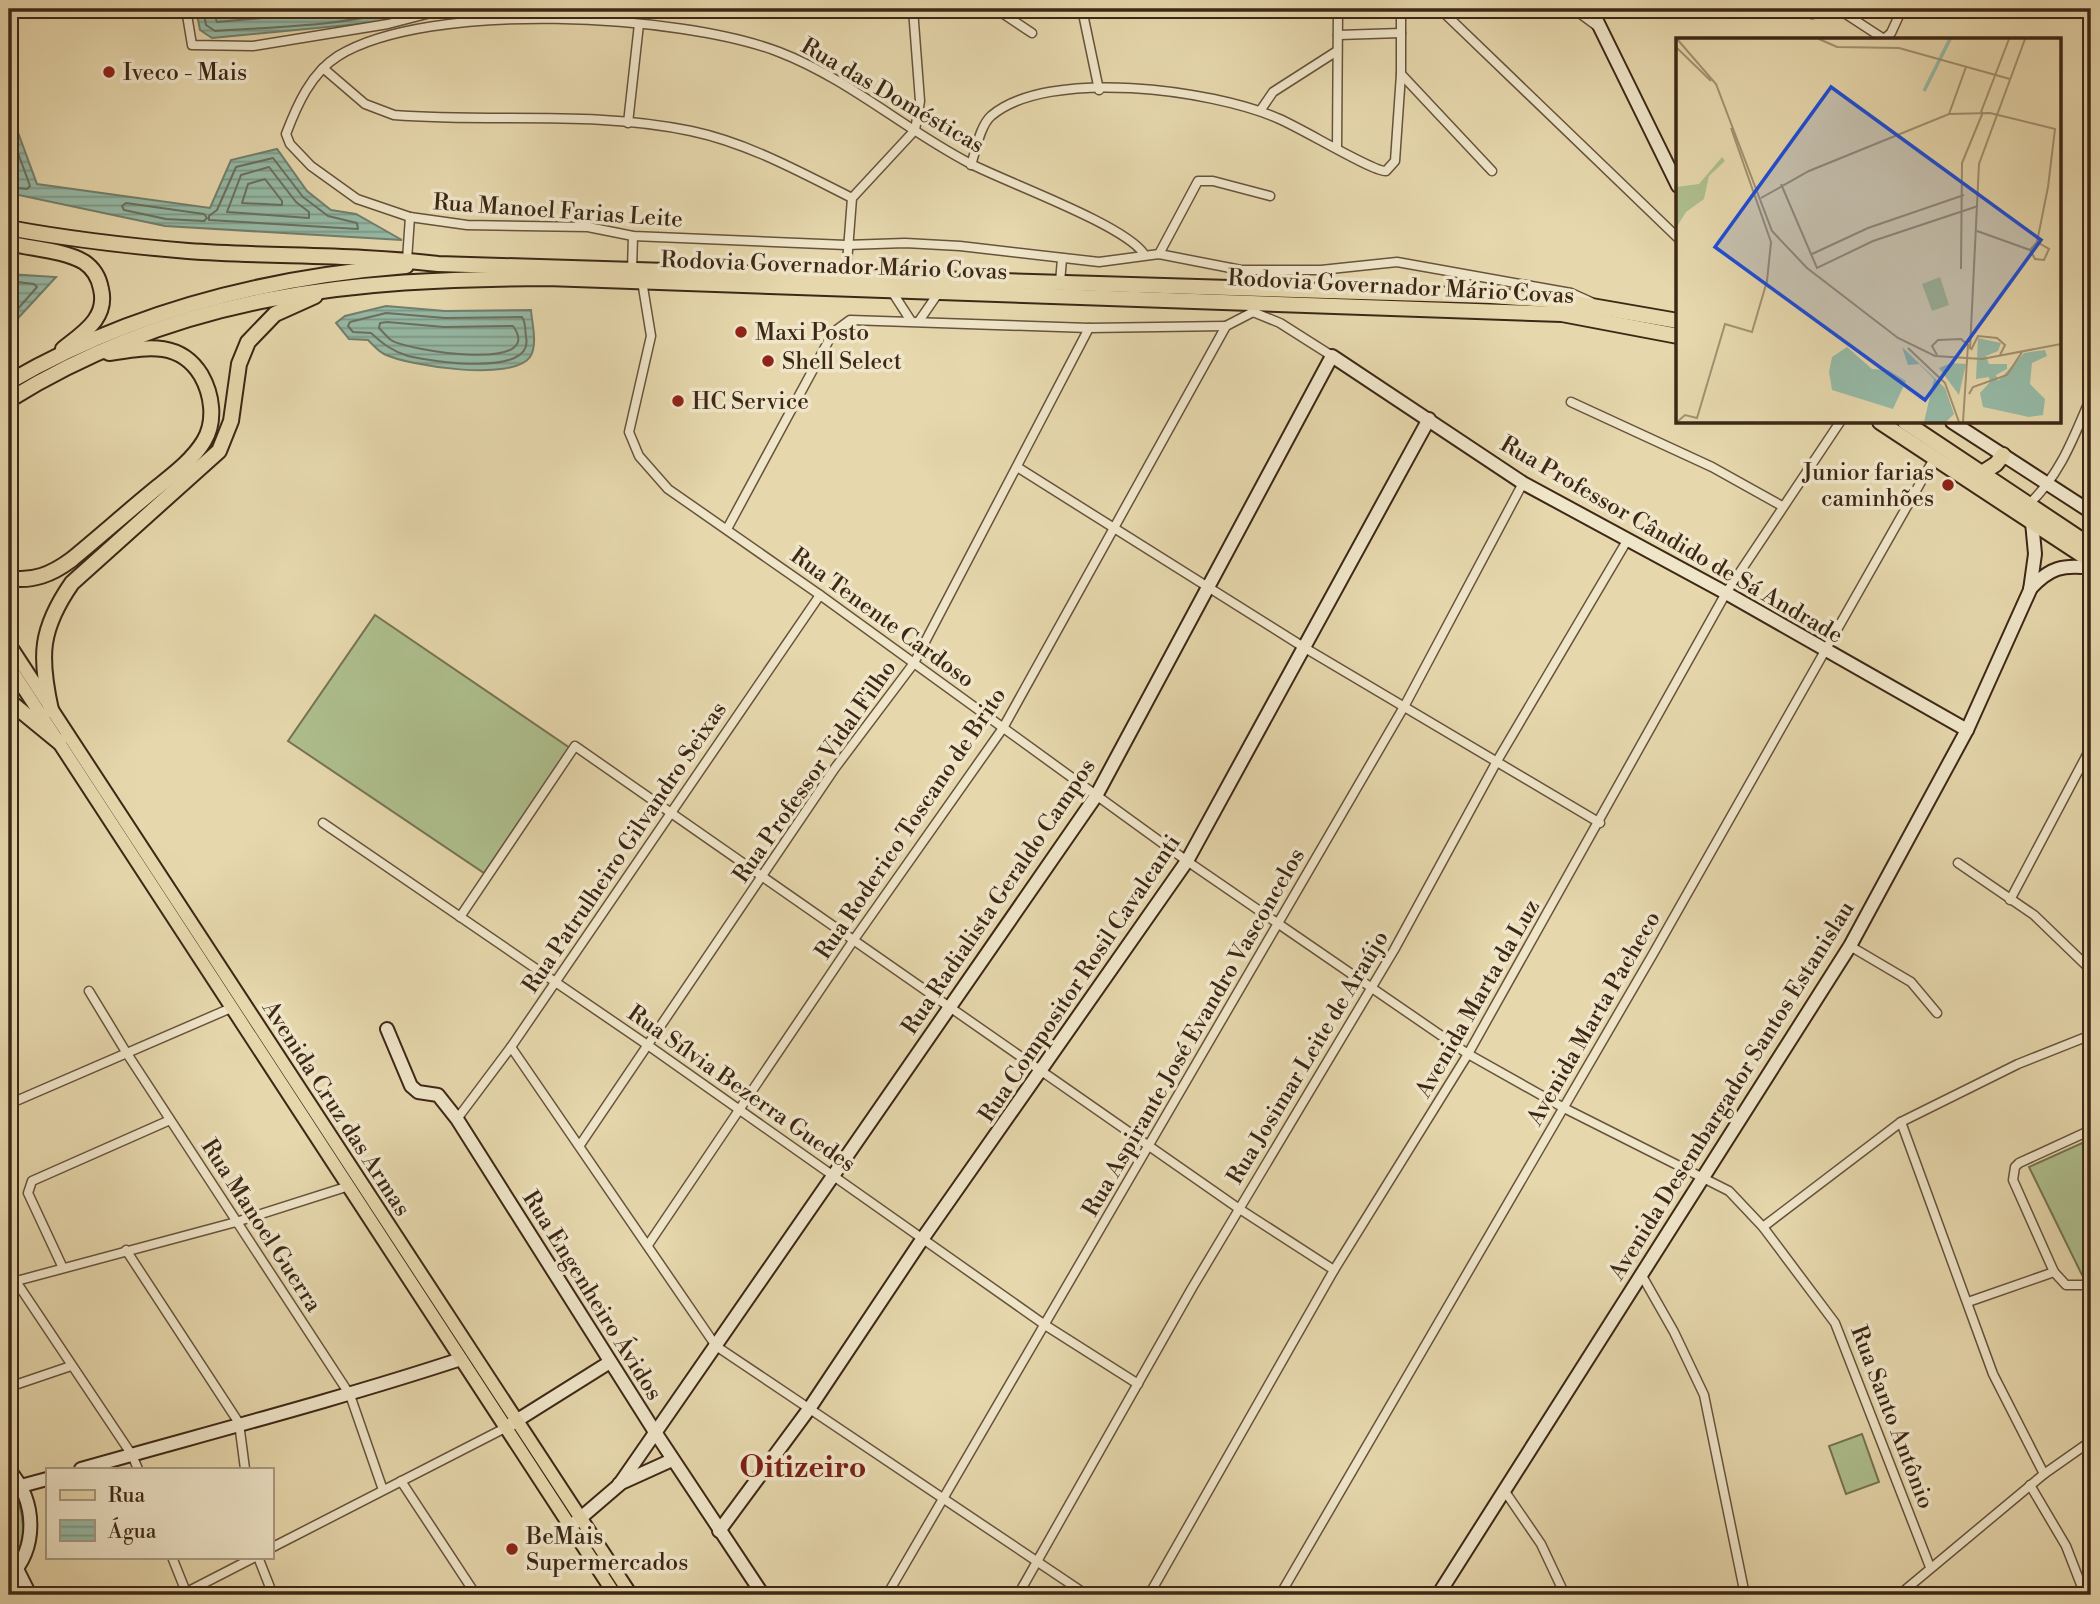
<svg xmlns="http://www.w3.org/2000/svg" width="2100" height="1604" viewBox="0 0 2100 1604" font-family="'Libre Bodoni',serif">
<defs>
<pattern id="park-tufts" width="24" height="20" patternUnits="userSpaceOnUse" patternTransform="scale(1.75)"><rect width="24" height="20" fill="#aebf8e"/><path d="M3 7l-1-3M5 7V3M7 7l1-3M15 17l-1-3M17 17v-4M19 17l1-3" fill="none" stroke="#8f9b73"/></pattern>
<pattern id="water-rules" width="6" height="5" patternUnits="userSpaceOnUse" patternTransform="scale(1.75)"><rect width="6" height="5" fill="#96baa7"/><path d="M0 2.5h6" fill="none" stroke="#7c9787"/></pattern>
</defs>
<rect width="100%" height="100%" fill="#e6d7ac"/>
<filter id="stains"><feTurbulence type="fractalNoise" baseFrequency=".00286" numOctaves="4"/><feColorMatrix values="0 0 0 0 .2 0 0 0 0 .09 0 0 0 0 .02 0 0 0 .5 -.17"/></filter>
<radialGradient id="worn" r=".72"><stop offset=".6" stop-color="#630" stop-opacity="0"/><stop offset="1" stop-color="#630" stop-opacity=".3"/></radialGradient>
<path fill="url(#park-tufts)" stroke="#767352" stroke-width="2" d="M9,1483C25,1508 30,1542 9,1567Z"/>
<g fill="#aebf8e" stroke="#767352" stroke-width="2">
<path d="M375,615L570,748L484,873L288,741Z"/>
<path d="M2091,1139V1271L2082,1275L2029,1167Z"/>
<path d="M1862,1434L1879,1482L1846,1494L1829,1446Z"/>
</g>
<g fill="url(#water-rules)" stroke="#727f6d" stroke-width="2">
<path d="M196,9H418L380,22L212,38L200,30Z"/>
<path d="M9,108L37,184L210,208L231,160L277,149L307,191L331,210L356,214L402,240L165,226L9,193Z"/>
<path d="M9,274L56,277L9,328Z"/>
<path d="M386,306L445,311L531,310C532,324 538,345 530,357C513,382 408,366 384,354C378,351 373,345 368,340L349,339L336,323L345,316Z"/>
</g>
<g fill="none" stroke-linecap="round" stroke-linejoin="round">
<g stroke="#6a705e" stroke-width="2">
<path d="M203,9L206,25L215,31C268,27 349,26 397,9"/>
<path d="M212,9L217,22L362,9"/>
<path d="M9,128L30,186L27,189L9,187"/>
<path d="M273,158L303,197L328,216L357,223L358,229L209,220V216L217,210L236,167Z"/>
<path d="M269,167L296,202L309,212V218L227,212L241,175Z"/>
<path d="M265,179L282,201V205L242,203L248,184Z"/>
<path d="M126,203L204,214L207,218L204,221L166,219L124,210L122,206Z"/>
<path d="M9,281L34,284L37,287L9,319"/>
<path d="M386,313L445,318L522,317C526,323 525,330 526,337C535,378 429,361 408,356C392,351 383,344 371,333L353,332L348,326L350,322Z"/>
<path d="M387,322L444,327L513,326C547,373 408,351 391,340C387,337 383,332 379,328L380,323Z"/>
</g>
<defs>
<g id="street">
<path d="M186,9L192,45L253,46L388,24L446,9"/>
<path d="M913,9L920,101L915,130"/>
<path d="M996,9L1032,33"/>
<path d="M1082,9L1099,90"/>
<path d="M1440,9L1678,238"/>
<path d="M1574,9L1597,26"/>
<path d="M1797,9L1812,14L1838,9L1884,39L1891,33L1902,9"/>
<path d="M1338,35L1401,33"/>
<path d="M323,68L365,104L394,115C492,123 593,110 691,131C748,143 800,172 852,198"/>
<path d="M1401,74L1492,171"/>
<path d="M1260,111L1273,92L1337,51"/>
<path d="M628,123L639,24"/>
<path d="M1337,148L1338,9"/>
<path d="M971,165C976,150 980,126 991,116C1048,67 1213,90 1277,118C1298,126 1373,172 1386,171L1395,161L1401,74V9"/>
<path d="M1144,254C1125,225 1008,183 971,164C905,130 849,79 779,52C681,14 429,0 338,56C311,73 297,105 286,134L290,144L311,166L357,199L410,217L467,225L588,227L633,236L846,245L905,243L960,246L1099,262L1159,254L1241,270H1321L1397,262L1571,293L1591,302"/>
<path d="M1159,254L1198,181H1213L1270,196"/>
<path d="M407,260L410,217"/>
<path d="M632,270L633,236"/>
<path d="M846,276L852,198L915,130"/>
<path d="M642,281L651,336L629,432L639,456L668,489L820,595L1187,861L1468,1054L1564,1108L1729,1191L1763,1227L1835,1323L1930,1567"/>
<path d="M1060,282L1062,259"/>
<path d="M891,290L911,321"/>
<path d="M1253,312L1280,323L1332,356"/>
<path d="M919,321L939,292"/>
<path d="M1571,402L1712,467L1782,506"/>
<path d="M1017,467L1305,648L1600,823"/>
<path d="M2029,504C2061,474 2074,436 2091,397"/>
<path d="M727,529L829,340L835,331L850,320L1089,328L1226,326"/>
<path d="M323,823L649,1046L1045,1325L1138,1384"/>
<path d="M1958,863L2034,915L2091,970"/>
<path d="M2010,900L2091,747"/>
<path d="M460,917L575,746L1238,1208L1334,1270"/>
<path d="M1850,946L1911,982L1937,1013"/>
<path d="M89,991L126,1052L350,1395L383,1490"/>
<path d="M511,1047L716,1346L1087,1595"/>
<path d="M9,1104L231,1008"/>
<path d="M457,1119L511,1047L820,595"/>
<path d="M1901,1122L1993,1374L2044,1474"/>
<path d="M580,1145L835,768L914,663L1089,328"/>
<path d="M1763,1227L1901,1122L2018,1064L2091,1035"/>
<path d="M648,1245L853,941L1003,728L1226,326L1253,312"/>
<path d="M126,1250L239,1423L245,1469"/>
<path d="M62,1266L28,1193L32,1181L170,1120"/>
<path d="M9,1271L132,1455L138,1469"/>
<path d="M2054,1272L2013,1180L2015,1167L2019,1163L2091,1130"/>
<path d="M1641,1274L1674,1332L1704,1395L1745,1595"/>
<path d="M9,1283L236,1222L349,1186"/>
<path d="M1968,1302L2054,1272L2066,1285H2091"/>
<path d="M9,1387L71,1366"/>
<path d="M401,1481L476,1595"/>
<path d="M2030,1485L2066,1546L2085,1595"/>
<path d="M1504,1490L1541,1544L1565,1595"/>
<path d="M271,1548L505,1428"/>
<path d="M172,1557L186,1592"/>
<path d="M258,1557L273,1595"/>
<path d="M181,1595L255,1557"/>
<path d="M887,1595L1405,705L1523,483"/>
<path d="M1018,1595L1192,1288L1394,950L1497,761L1628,539"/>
<path d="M1149,1595L1334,1270L1468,1054L1726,593L1840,422"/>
<path d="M1280,1595L1653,954L1935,457"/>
<path d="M1899,1595L2044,1474L2091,1441"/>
</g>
<g id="secondary">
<path d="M1591,9L1678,186"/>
<path d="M1952,422L2091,512"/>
<path d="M2030,589C2049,568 2063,564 2091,568"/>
<path d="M387,1029L411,1086L418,1092L438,1095L457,1119L655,1432L763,1595"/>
<path d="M508,1426L610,1362"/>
<path d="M81,1469C208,1433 336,1400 461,1359"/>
<path d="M9,1470C37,1502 38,1548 9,1578"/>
<path d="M619,1484L672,1460"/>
<path d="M21,1486L47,1479"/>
<path d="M570,1527L619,1485L1096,796L1332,356L1523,483L1726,593L1967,730"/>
<path d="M719,1531L809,1409L923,1238L1187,861L1429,419"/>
<path d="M17,1569L30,1595"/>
<path d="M1438,1595L1850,946L1967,730L2030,590L2035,554L2032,522"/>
</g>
<g id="primary">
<path d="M9,644L631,1595"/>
<path d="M9,666L615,1595"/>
</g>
<g id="highway">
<path d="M9,228C68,239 128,246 188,251C272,257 355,254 438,264L1491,296L1563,301L1678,321"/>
<path d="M9,243C32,249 63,250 84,262C93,268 99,278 101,289C108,318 83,333 63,349"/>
<path d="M9,382C129,312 268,277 406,266"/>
<path d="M9,400C180,294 351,279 547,278L1562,314L1678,336"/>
<path d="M1880,422L2091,561"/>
<path d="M1905,422L2091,546"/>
<path d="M1982,473L1996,464L2003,455"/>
<path d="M9,578C33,582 52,574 71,560C99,537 126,513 154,490C171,476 192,461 204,441C216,421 212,394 201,375C179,339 143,348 109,353"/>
<path d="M9,701L59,742"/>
<path d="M51,710C39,656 40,629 72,583L219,451L231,421L239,364L248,342L275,314L315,296"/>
</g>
</defs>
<use href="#street" stroke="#67533c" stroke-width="11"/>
<use href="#secondary" stroke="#3d2716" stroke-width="16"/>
<use href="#primary" stroke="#3d2716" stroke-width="16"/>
<use href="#highway" stroke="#3d2716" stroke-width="18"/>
<use href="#street" stroke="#efe5c9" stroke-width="8"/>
<use href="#secondary" stroke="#efe5c9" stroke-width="12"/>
<use href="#primary" stroke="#e6d7ac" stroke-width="12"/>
<use href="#highway" stroke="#e6d7ac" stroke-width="14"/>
</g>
<g fill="#8f2418" stroke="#efe5c9" stroke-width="2.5">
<circle cx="109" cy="72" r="7"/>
<circle cx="741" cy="332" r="7"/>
<circle cx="768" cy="361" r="7"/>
<circle cx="678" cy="401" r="7"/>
<circle cx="1948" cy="485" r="7"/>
<circle cx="512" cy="1549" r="7"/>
</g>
<g text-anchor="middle" stroke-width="7" stroke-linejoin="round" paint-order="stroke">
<g font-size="23" fill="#3d2716" stroke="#efe5c9" text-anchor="start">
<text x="123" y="80">Iveco - Mais</text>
<text x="755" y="340">Maxi Posto</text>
<text x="782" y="369">Shell Select</text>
<text x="692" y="409">HC Service</text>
<text x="1934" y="480" text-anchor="end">Junior farias<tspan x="1934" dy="26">caminhões</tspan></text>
<text x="526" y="1544">BeMais<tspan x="526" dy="26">Supermercados</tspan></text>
</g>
<g font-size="23" fill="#3d2716" stroke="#efe5c9">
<text transform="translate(893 95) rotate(30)" y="8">Rua das Domésticas</text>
<text transform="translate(558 210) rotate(4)" y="8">Rua Manoel Farias Leite</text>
<text transform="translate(834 265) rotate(2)" y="8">Rodovia Governador Mário Covas</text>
<text transform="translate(1401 286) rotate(3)" y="8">Rodovia Governador Mário Covas</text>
<text transform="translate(1672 539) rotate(30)" y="8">Rua Professor Cândido de Sá Andrade</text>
<text transform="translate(883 617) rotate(36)" y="8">Rua Tenente Cardoso</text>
<text transform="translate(814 771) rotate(-55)" y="8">Rua Professor Vidal Filho</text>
<text transform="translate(910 823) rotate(-56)" y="8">Rua Roderico Toscano de Brito</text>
<text transform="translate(624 847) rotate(-56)" y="8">Rua Patrulheiro Gilvandro Seixas</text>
<text transform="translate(998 896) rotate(-56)" y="8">Rua Radialista Geraldo Campos</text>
<text transform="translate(1079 978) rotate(-56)" y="8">Rua Compositor Rosil Cavalcanti</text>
<text transform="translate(1477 998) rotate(-60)" y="8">Avenida Marta da Luz</text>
<text transform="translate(1593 1018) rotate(-60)" y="8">Avenida Marta Pacheco</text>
<text transform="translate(1193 1032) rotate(-60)" y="8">Rua Aspirante José Evandro Vasconcelos</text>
<text transform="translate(1307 1057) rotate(-59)" y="8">Rua Josimar Leite de Araújo</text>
<text transform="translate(742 1088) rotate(35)" y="8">Rua Sílvia Bezerra Guedes</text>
<text transform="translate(1731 1090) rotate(-58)" y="8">Avenida Desembargador Santos Estanislau</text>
<text transform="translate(337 1108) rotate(57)" y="8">Avenida Cruz das Armas</text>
<text transform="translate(262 1225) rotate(57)" y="8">Rua Manoel Guerra</text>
<text transform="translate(593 1295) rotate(58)" y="8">Rua Engenheiro Ávidos</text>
<text transform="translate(1893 1417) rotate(69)" y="8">Rua Santo Antônio</text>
</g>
<g font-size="30" font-weight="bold" fill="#7a1f14" stroke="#efe5c9">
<text x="803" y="1477">Oitizeiro</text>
</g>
</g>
<g transform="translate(1676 38)">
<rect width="385" height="385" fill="#e6d7ac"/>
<path d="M46,119L49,123L33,138L28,161L10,174L0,190V149L23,146Z" fill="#aebf8e"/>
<path d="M264,239L273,267L256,273L246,246Z" fill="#aebf8e"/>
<path d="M302,300L325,305L322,313L310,318L313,326H331V331L320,337L322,343L348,315L369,312L371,318L356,325L354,346L369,361L367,377L353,379L307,369L304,355L314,344L313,339L300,341ZM171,309L196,331L212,332L230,343L217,371L156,352L153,334L156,319ZM226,309L269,350L278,376L270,384H248L258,341L243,326L232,327ZM275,325L290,326L283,357L263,330Z" fill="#96baa7"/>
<path fill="none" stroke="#96baa7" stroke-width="3.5" d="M248,53L274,1"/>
<path fill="none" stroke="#a29170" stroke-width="2" d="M1,1L40,46L96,193L131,230L222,300L259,318L306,321L385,306M143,1L161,9L223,10L334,41M0,9L35,43M305,74L333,1M273,76L290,29M105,146L141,230L197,203L302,168M85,160L133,133L273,76L314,75L379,91L372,149L361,204L354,212L359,221L368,222L373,211L361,204M301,193L354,212M136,216L192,190L288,157M285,231L286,125L307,74M232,310L269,345L283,384M294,311L303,126L349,1M295,312L302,298L321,300L329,307L324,317M261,317L256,308L262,302L285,301L292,307L287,384M293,356L297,349L331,337L346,314M1,384L9,377L21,380L49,286L76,294L91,243L95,204L55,90"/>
<path fill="#1d4ed8" fill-opacity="0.15" stroke="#1d4ed8" stroke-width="3.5" d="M155,49L365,202L249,362L39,209Z"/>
<rect width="385" height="385" fill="none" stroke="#3d2716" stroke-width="3.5"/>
</g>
<rect width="2100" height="1604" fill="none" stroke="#e6d7ac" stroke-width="35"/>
<rect x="10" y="10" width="2079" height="1583" fill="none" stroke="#3d2716" stroke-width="3.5"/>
<rect x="18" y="18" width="2065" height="1569" fill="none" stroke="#3d2716" stroke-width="2"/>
<rect x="46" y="1468" width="228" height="91" fill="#efe5c9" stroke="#a89981" stroke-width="2"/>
<rect x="60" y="1490" width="35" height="10" fill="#e6d7ac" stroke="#a89981" stroke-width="2"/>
<text x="108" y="1502" font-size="21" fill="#3d2716">Rua</text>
<rect x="60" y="1520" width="35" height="21" fill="url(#water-rules)" stroke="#a89981" stroke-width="2"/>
<text x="108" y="1538" font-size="21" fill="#3d2716">Água</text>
<rect width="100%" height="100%" filter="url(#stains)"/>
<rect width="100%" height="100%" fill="url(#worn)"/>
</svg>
